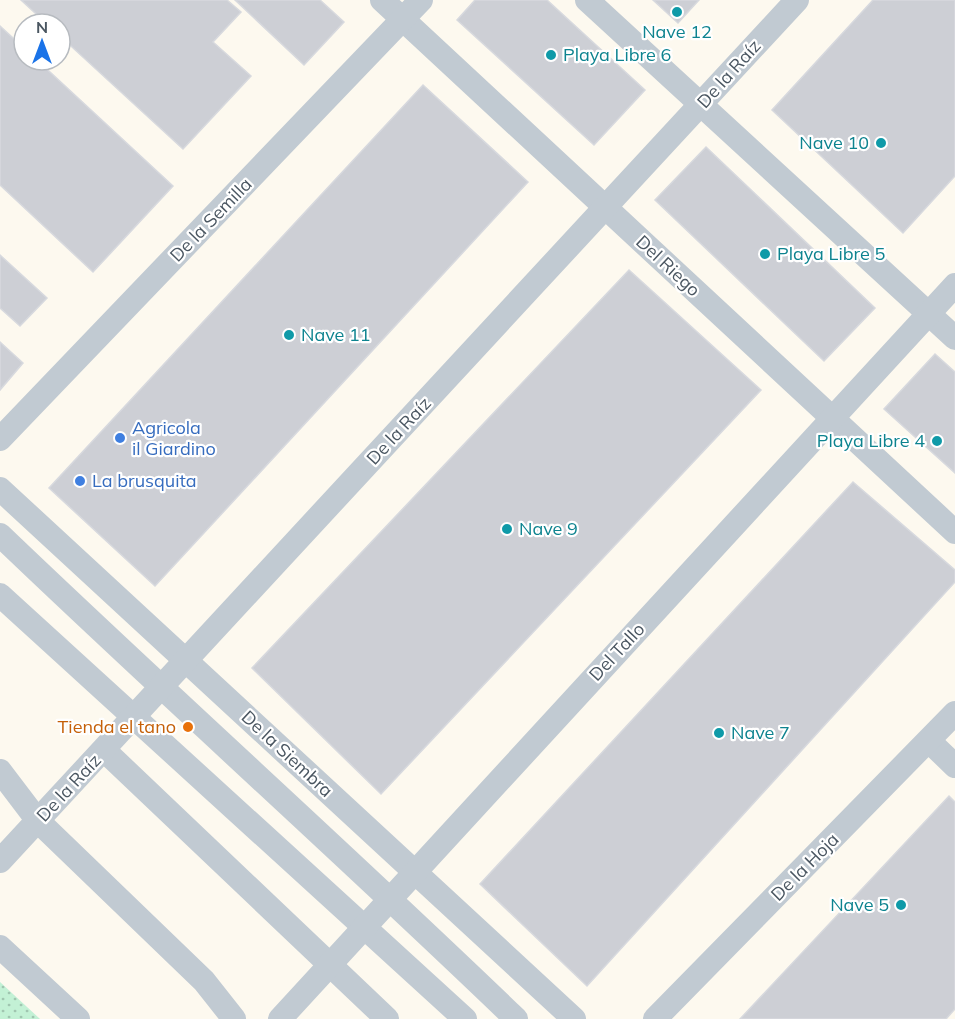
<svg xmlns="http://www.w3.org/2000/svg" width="955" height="1019" viewBox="0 0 955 1019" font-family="Mulish,sans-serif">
<defs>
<pattern id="grass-dots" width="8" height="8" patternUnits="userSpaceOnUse" patternTransform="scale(1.5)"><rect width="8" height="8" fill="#c3f1d5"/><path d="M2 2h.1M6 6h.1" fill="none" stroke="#a0c6b0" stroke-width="1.8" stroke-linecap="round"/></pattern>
</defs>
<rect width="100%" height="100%" fill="#f5f3f3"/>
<path fill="#fdf9ef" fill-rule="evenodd" d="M0,0H955V1019H40L0,982ZM24,24H60V60H24Z"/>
<path fill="url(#grass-dots)" d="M0,982L40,1019H0Z"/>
<g fill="#cdcfd5" stroke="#d7d9de" stroke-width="1.5">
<path d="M21,0H227L241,12L213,42L251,76L183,149L60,36V24H47Z"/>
<path d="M235,0H320L344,22L304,65Z"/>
<path d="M475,0H547L645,90L594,145L457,20Z"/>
<path d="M653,0H699L678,23Z"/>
<path d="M873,0H955V176L903,233L772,110Z"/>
<path d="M0,26L24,48V60H37L173,186L93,272L0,185Z"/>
<path d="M423,85L528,182L155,586L49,488Z"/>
<path d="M706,147L875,308L824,361L655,200Z"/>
<path d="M0,255L47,298L20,326L0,308Z"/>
<path d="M629,270L761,390L381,794L252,668Z"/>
<path d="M0,342L23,363L0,390Z"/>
<path d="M935,354L955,372V473L884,409Z"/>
<path d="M853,482L955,570V582L587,986L480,884Z"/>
<path d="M949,796L955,802V1009L946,1019H740Z"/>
</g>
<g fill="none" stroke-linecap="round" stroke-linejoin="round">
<g stroke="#c1cad2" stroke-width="24">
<path d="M382,0L955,532"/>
<path d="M587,0L955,338"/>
<path d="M0,439L421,0"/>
<path d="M0,489L574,1019"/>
<path d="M0,535C170,698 346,855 516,1019"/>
<path d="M0,595L465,1019"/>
<path d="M929,741L955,766"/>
<path d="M104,750L387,1019"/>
<path d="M0,771L38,821L204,981L234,1019"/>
<path d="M0,861L797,0"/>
<path d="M0,947L78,1019"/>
<path d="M280,1019L955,285"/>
<path d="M655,1019L955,713"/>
</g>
</g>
<g fill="#0f9aa8" stroke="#fff" stroke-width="2">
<circle cx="677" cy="12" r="6"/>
<circle cx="551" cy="55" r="6"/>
<circle cx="881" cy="143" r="6"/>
<circle cx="765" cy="254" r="6"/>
<circle cx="289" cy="335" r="6"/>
<circle cx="937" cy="441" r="6"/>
<circle cx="507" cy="529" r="6"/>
<circle cx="719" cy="733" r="6"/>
<circle cx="901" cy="905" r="6"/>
</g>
<g fill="#3f7fe0" stroke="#fff" stroke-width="2">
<circle cx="120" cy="438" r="6"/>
<circle cx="80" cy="481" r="6"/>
</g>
<circle fill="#e8710a" stroke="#fff" stroke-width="2" cx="188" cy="727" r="6"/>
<g text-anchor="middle" stroke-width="4.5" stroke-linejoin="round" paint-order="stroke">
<g font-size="18" fill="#0d838f" stroke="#fff" text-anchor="start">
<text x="677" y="38" text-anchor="middle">Nave 12</text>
<text x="563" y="61">Playa Libre 6</text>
<text x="869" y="149" text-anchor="end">Nave 10</text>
<text x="777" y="260">Playa Libre 5</text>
<text x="301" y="341">Nave 11</text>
<text x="925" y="447" text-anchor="end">Playa Libre 4</text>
<text x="519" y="535">Nave 9</text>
<text x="731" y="739">Nave 7</text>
<text x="889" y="911" text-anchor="end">Nave 5</text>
</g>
<g font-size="18" fill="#4a5661" stroke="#fff">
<text transform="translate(729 74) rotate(-48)" y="6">De la Raíz</text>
<text transform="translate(211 220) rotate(-46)" y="6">De la Semilla</text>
<text transform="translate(668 266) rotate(43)" y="6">Del Riego</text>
<text transform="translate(399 431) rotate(-47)" y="6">De la Raíz</text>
<text transform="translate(617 652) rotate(-47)" y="6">Del Tallo</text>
<text transform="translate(287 754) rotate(43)" y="6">De la Siembra</text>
<text transform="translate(69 788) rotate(-47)" y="6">De la Raíz</text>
<text transform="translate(805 867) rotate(-45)" y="6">De la Hoja</text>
</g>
<g font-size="18" fill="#366cbe" stroke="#fff" text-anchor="start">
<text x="132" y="434">Agricola<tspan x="132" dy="21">il Giardino</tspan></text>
<text x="92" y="487">La brusquita</text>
</g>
<g font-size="18" fill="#c56008" stroke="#fff" text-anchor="end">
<text x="176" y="733">Tienda el tano</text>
</g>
</g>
<g transform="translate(42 42)"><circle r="28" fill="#ffffff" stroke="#b7bbc0" stroke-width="1.5"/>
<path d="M0-4.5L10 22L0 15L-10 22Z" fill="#1a73e8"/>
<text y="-9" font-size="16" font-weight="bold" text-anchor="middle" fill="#4a5661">N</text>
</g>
</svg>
